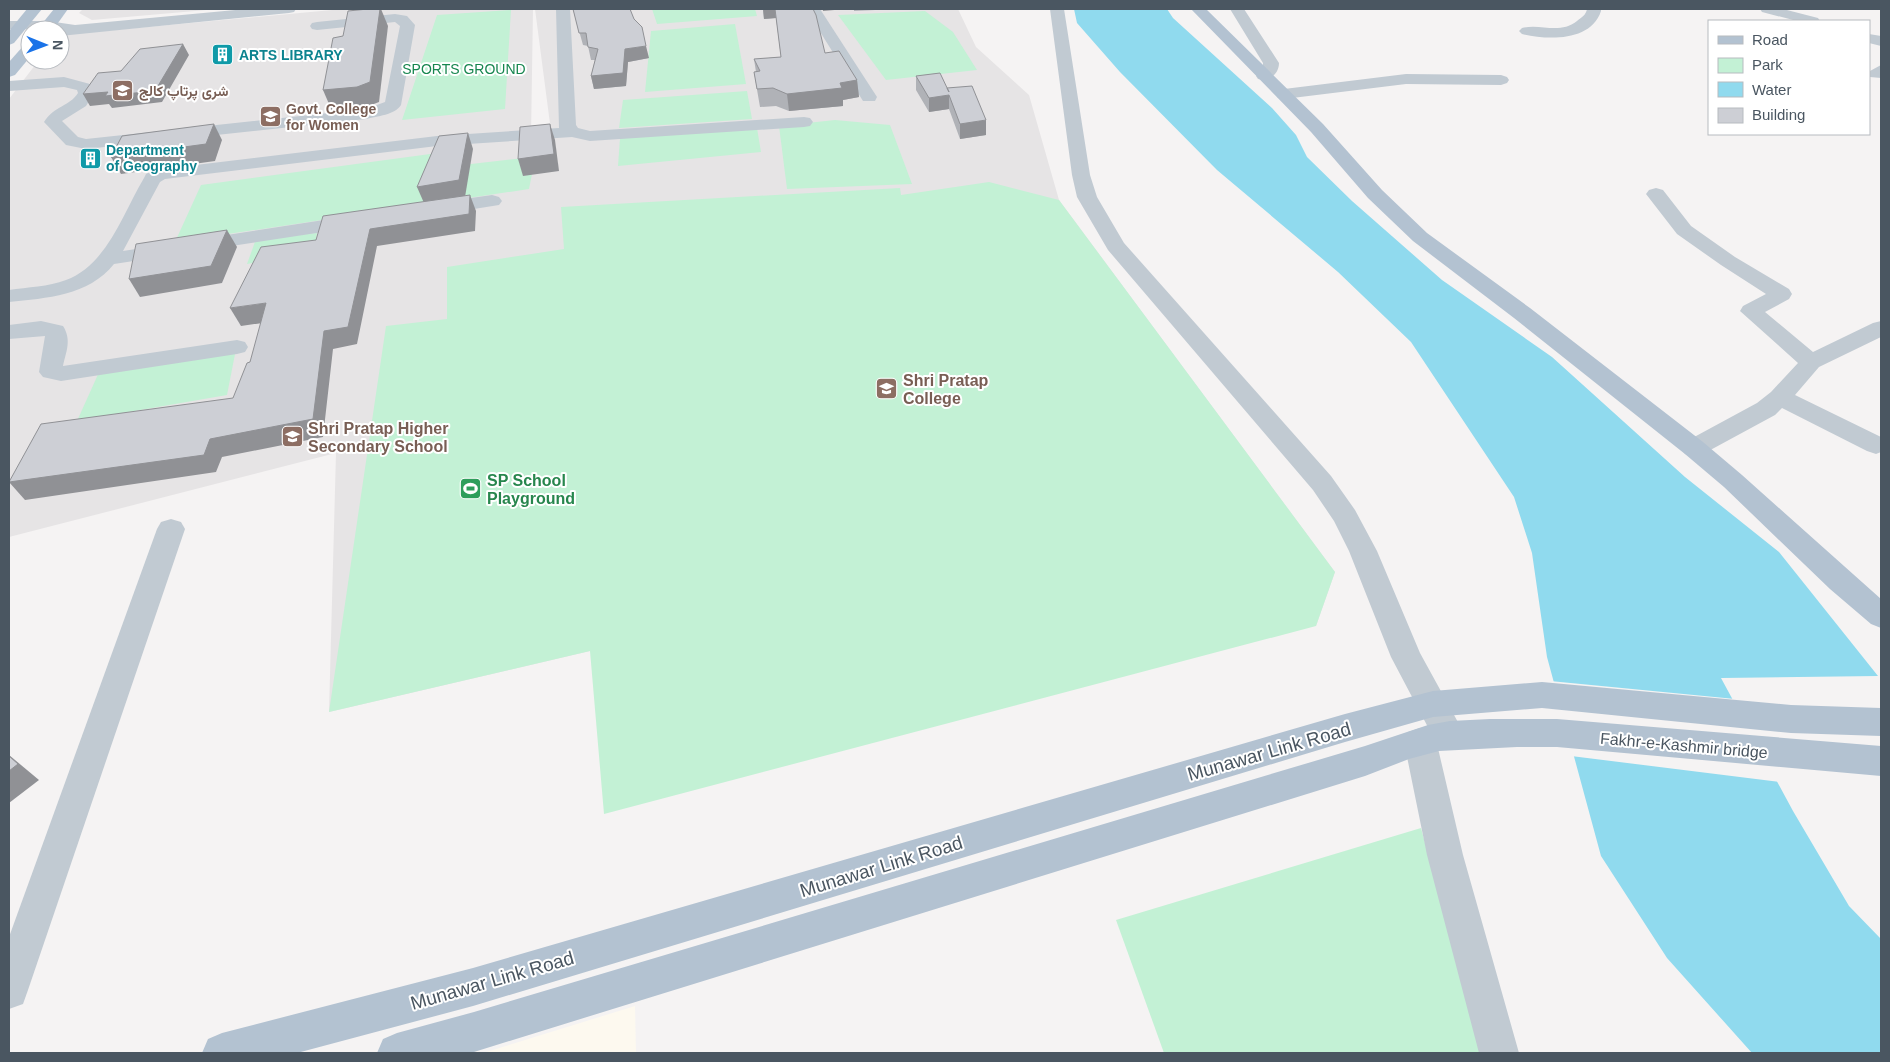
<svg xmlns="http://www.w3.org/2000/svg" width="1890" height="1062" viewBox="0 0 1890 1062" font-family="Helvetica,Vazirmatn,sans-serif">
<rect width="100%" height="100%" fill="#f5f3f3"/>
<path fill="#fdf9ef" d="M635,1006L636,1053H483Z"/>
<g fill="#e6e4e5">
<path d="M83,9H218L92,20L79,13Z"/>
<path d="M343,9H533L531,136L552,139L535,9H958L976,47L1029,95L1059,200L1335,572L1316,626L570,328L590,651L329,712L336,453L9,537V99L39,60H60V35Z"/>
</g>
<g fill="#c3f1d5">
<path d="M652,9H755L757,16L657,24Z"/>
<path d="M511,10L505,109L402,120L437,15Z"/>
<path d="M925,11L953,32L977,70L886,80L838,15Z"/>
<path d="M735,24L746,84L645,92L651,31Z"/>
<path d="M747,91L752,119L619,128L623,100Z"/>
<path d="M835,120L890,125L912,184L787,189L779,126Z"/>
<path d="M757,128L761,152L618,166L620,138Z"/>
<path d="M445,152L471,164L524,158L523,176L532,174L529,189L175,242L201,185Z"/>
<path d="M989,182L1059,200L1335,572L1316,626L604,814L590,651L329,712L386,326L447,319V267L564,249L561,207L900,188L901,195Z"/>
<path d="M317,233L314,253L247,264L256,239Z"/>
<path d="M236,349L227,395L77,421L100,370Z"/>
<path d="M1421,828L1481,1053H1164L1116,920Z"/>
</g>
<path fill="#90daee" d="M1074,9H1167L1173,18L1272,108L1296,135L1307,157L1352,201L1442,280L1552,357L1685,477L1779,552L1878,676L1721,678L1793,811L1849,906L1881,939V1053H1752L1667,958L1601,856L1547,657L1532,553L1514,497L1411,342L1338,272L1217,170L1120,72L1077,23Z"/>
<path fill="#f5f3f3" d="M1550,681L1735,699L1780,782L1571,756Z"/>
<g fill="none" stroke-linecap="round" stroke-linejoin="round">
<g fill="#c1cad2" fill-rule="evenodd">
<path d="M246,9H296L294,12L289,13L60,36V30L9,29V21H48L75,25Z"/>
<path d="M556,9H570L576,125L578,128L590,131L804,117L810,118L813,122L810,126L804,127L590,141L572,137L437,146L165,179L160,182L123,251L356,215L363,217L366,221L363,225L356,227L114,264C88,296 47,298 9,302V290C28,287 48,287 66,280C107,265 123,213 144,178L146,174L154,170L437,136L559,128Z"/>
<path d="M806,9H820L877,97L875,101H863Z"/>
<path d="M1050,9H1064L1090,175L1097,197L1124,243L1331,476L1355,510L1377,551L1420,653L1465,735L1461,745L1449,749L1437,744L1463,855L1519,1053H1479L1427,855L1404,742L1408,732L1420,728L1430,731L1391,657L1349,551L1334,521L1313,490L1108,250L1077,197L1072,175Z"/>
<path d="M1230,9H1244L1279,63C1279,74 1269,82 1258,79L1256,76L1263,67V63Z"/>
<path d="M1587,9H1601V11C1591,42 1547,40 1522,34L1519,31L1522,28C1541,23 1559,35 1577,21C1582,17 1586,15 1587,9Z"/>
<path d="M1760,9H1783L1818,18L1820,21H1797L1762,12Z"/>
<path d="M395,14L407,16L415,25L401,105C395,115 377,116 366,119L86,149L66,145L44,122C54,106 70,106 78,93L77,90L64,87L9,91V81L64,77L90,84L94,93L86,106L62,121L78,137L86,139L366,109L385,102L400,26L395,22L317,30L312,29L310,26L312,23L317,22Z"/>
<path d="M1869,34L1881,36V46L1869,43Z"/>
<path d="M1881,65V78L1870,77L1869,75L1870,71Z"/>
<path d="M1406,74L1501,75L1507,77L1509,80L1507,83L1501,85L1406,84L1284,99L1278,98L1276,94L1278,90L1284,89Z"/>
<path d="M1656,188L1663,190L1691,226L1735,257L1789,289L1792,294L1789,299L1765,312L1813,352L1873,323L1881,321V337L1819,367L1795,395L1881,437V452L1876,454L1867,451L1782,408L1775,415L1703,454L1694,457L1685,454L1681,448L1685,442L1757,403L1771,392L1798,363L1740,311L1743,306L1766,294L1721,265L1677,234L1646,194L1649,190Z"/>
<path d="M492,195L499,197L502,201L499,205L436,215L429,213L426,209L429,205L436,203Z"/>
<path d="M41,321L63,326C72,340 66,352 63,366L237,340L245,342L248,347L245,352L237,354L61,381L43,377L39,372L45,336L9,339V325Z"/>
<path d="M171,519L181,522L185,529L28,990L23,1004L9,1009V937L157,529L161,522Z"/>
</g>
<g fill="#b3c2d1" fill-rule="evenodd">
<path d="M27,9H42L14,43L9,45V31Z"/>
<path d="M54,9H68L53,30H37Z"/>
<path d="M1191,9H1206L1323,124L1382,190L1427,233L1530,308L1703,442L1742,475L1881,599V628L1871,624L1830,589L1724,487L1685,454L1514,318L1413,241L1368,198L1311,132Z"/>
<path d="M30,42V57L15,75L9,77V62L25,44Z"/>
<path d="M1542,682L1791,705L1881,708V736L1791,733L1542,708L1433,717L1345,742L473,1006L297,1053H202L208,1039L222,1033L473,968L1345,714L1433,691Z"/>
<path d="M1490,719H1557L1881,746V776L1557,747H1517L1439,751L1409,759L1365,776L474,1052L377,1053L383,1039L397,1033L474,1012L1365,746L1428,725L1450,721Z"/>
</g>
</g>
<g fill="#b0b2b7">
<path d="M573,9L649,58L628,62L626,86L594,89L591,76L595,60H591L588,46L583,45Z"/>
<path d="M763,9H813L825,53L857,80L859,97L843,100V106L789,111L776,106L760,107L754,72H756L754,59L781,57L776,18L764,19Z"/>
<path d="M854,9H897L854,11Z"/>
<path d="M916,76L947,89L986,135L960,139L949,109L929,112L916,90Z"/>
</g>
<g fill="#909195">
<path d="M380,9H381L388,26L379,102L366,107L332,111L323,90Z"/>
<path d="M763,9H775L776,18L764,19Z"/>
<path d="M823,9H846L823,11Z"/>
<path d="M183,44L189,55L162,102L112,108L109,104L90,106L83,94Z"/>
<path d="M646,46L649,58L628,62L626,86L594,89L591,76L625,49Z"/>
<path d="M857,80L859,97L843,100V106L789,111L787,94L840,83Z"/>
<path d="M949,95V109L929,112V98Z"/>
<path d="M986,120V135L960,139V124Z"/>
<path d="M214,124L222,140L215,161L121,174L111,157Z"/>
<path d="M550,124L555,140L559,171L523,176L518,159Z"/>
<path d="M468,133L473,149L465,197L424,203L417,187Z"/>
<path d="M470,195L476,211L475,231L377,246L357,344L333,349L323,437L222,457L216,472L25,500L9,482L210,439L324,331L370,229Z"/>
<path d="M227,230L237,247L222,283L140,297L129,279Z"/>
<path d="M266,303L276,321L241,326L230,308Z"/>
<path d="M9,755L39,780L9,803Z"/>
</g>
<g fill="#cdcfd5" stroke="#909195">
<path d="M368,9H380L370,82L357,87L323,90L333,38L343,36L348,11Z"/>
<path d="M573,9H630L634,19L642,27L646,46L625,49L623,73L591,76L598,49L588,47L586,33H579Z"/>
<path d="M775,9H813L816,15L825,53L839,51L857,80L840,83L842,88L787,94L773,88L757,89L754,72L760,71L754,59L781,57Z"/>
<path d="M183,44L155,91L105,96L108,92L83,94L98,73L121,71L140,49Z"/>
<path d="M940,73L949,92L947,88L972,86L986,120L960,124L949,95L929,98L916,76Z"/>
<path d="M214,124L206,144L111,157L122,136Z"/>
<path d="M550,124L554,154L518,159L520,127Z"/>
<path d="M468,133L459,180L417,187L439,136Z"/>
<path d="M470,195L469,214L370,229L348,327L324,331L313,419L210,439L204,455L9,482L41,424L233,398L247,363L250,362L266,303L230,308L261,247L316,240L323,216Z"/>
<path d="M227,230L211,266L129,279L136,244Z"/>
<path d="M9,756L18,764L9,771Z"/>
</g>
<defs>
<symbol id="building-square" viewBox="-11 -11 22 22"><rect x="-9" y="-9" width="18" height="18" rx="4" fill="#0f9aa8" stroke="#fff"/><path d="M-4-6H4V6H1V3H-1V6H-4ZM-2.5-4.3h1.7v1.8h-1.7ZM.8-4.3h1.7v1.8H.8ZM-2.5-1h1.7V.8h-1.7ZM.8-1h1.7V.8H.8Z" fill="#fff"/></symbol>
<symbol id="university-square" viewBox="-11 -11 22 22"><rect x="-9" y="-9" width="18" height="18" rx="4" fill="#8d6e63" stroke="#fff"/><path d="M0-5L7-2L0 1L-7-2ZM-4 1L0 2.5L4 1V4Q0 6-4 4Z" fill="#fff"/></symbol>
<symbol id="school-square" viewBox="-11 -11 22 22"><rect x="-9" y="-9" width="18" height="18" rx="4" fill="#8d6e63" stroke="#fff"/><path d="M0-5L7-2L0 1L-7-2ZM-4 1L0 2.5L4 1V4Q0 6-4 4Z" fill="#fff"/></symbol>
<symbol id="stadium-square" viewBox="-11 -11 22 22"><rect x="-9" y="-9" width="18" height="18" rx="4" fill="#2e9e5b" stroke="#fff"/><path d="M0-5a6.5 5 0 1 0 0 10a6.5 5 0 1 0 0-10ZM-3.5-1.8h7v3.6h-7Z" fill="#fff"/></symbol>
</defs>
<g fill-rule="evenodd">
<use href="#building-square" x="210" y="42" width="25" height="25"/>
<use href="#university-square" x="110" y="78" width="25" height="25"/>
<use href="#university-square" x="258" y="104" width="25" height="25"/>
<use href="#building-square" x="78" y="146" width="25" height="25"/>
<use href="#university-square" x="874" y="376" width="25" height="25"/>
<use href="#school-square" x="280" y="424" width="25" height="25"/>
<use href="#stadium-square" x="458" y="476" width="25" height="25"/>
</g>
<g text-anchor="middle" stroke-width="4" stroke-linejoin="round" paint-order="stroke">
<g font-size="14" font-weight="bold" fill="#0d838f" stroke="#fff" text-anchor="start">
<text x="239" y="60">ARTS LIBRARY</text>
<text x="106" y="155">Department<tspan x="106" dy="16">of Geography</tspan></text>
</g>
<g font-size="14" fill="#17864f" stroke="#fff">
<text x="464" y="74">SPORTS GROUND</text>
</g>
<g font-size="14" font-weight="bold" fill="#785e54" stroke="#fff" text-anchor="start">
<text x="139" y="96">شری پرتاپ کالج</text>
<text x="286" y="114">Govt. College<tspan x="286" dy="16">for Women</tspan></text>
</g>
<g font-size="16" font-weight="bold" fill="#785e54" stroke="#fff" text-anchor="start">
<text x="903" y="386">Shri Pratap<tspan x="903" dy="18">College</tspan></text>
<text x="308" y="434">Shri Pratap Higher<tspan x="308" dy="18">Secondary School</tspan></text>
</g>
<g font-size="16" font-weight="bold" fill="#27864d" stroke="#fff" text-anchor="start">
<text x="487" y="486">SP School<tspan x="487" dy="18">Playground</tspan></text>
</g>
<g font-size="16" fill="#4a5661" stroke="#fff">
<text transform="translate(1684 745) rotate(5)" y="6">Fakhr-e-Kashmir bridge</text>
</g>
<g font-size="19" fill="#4a5661" stroke="#fff">
<text transform="translate(1269 751) rotate(-16)" y="7">Munawar Link Road</text>
<text transform="translate(881 866) rotate(-17)" y="7">Munawar Link Road</text>
<text transform="translate(492 980) rotate(-16)" y="7">Munawar Link Road</text>
</g>
</g>
<rect width="1890" height="1062" fill="none" stroke="#4a5661" stroke-width="20"/>
<rect x="1708" y="20" width="162" height="115" fill="#ffffff" stroke="#b7bbc0"/>
<rect x="1718" y="36" width="25" height="8" fill="#b3c2d1" stroke="#b7bbc0"/>
<text x="1752" y="45" font-size="15" fill="#4a5661">Road</text>
<rect x="1718" y="58" width="25" height="15" fill="#c3f1d5" stroke="#b7bbc0"/>
<text x="1752" y="70" font-size="15" fill="#4a5661">Park</text>
<rect x="1718" y="82" width="25" height="15" fill="#90daee" stroke="#b7bbc0"/>
<text x="1752" y="95" font-size="15" fill="#4a5661">Water</text>
<rect x="1718" y="108" width="25" height="15" fill="#cdcfd5" stroke="#b7bbc0"/>
<text x="1752" y="120" font-size="15" fill="#4a5661">Building</text>
<g transform="translate(45 45) rotate(91)"><circle r="24" fill="#ffffff" stroke="#b7bbc0"/>
<path d="M0-4L9 19L0 12L-9 19Z" fill="#1a73e8"/>
<text y="-8" font-size="14" font-weight="bold" text-anchor="middle" fill="#4a5661">N</text>
</g>
</svg>
